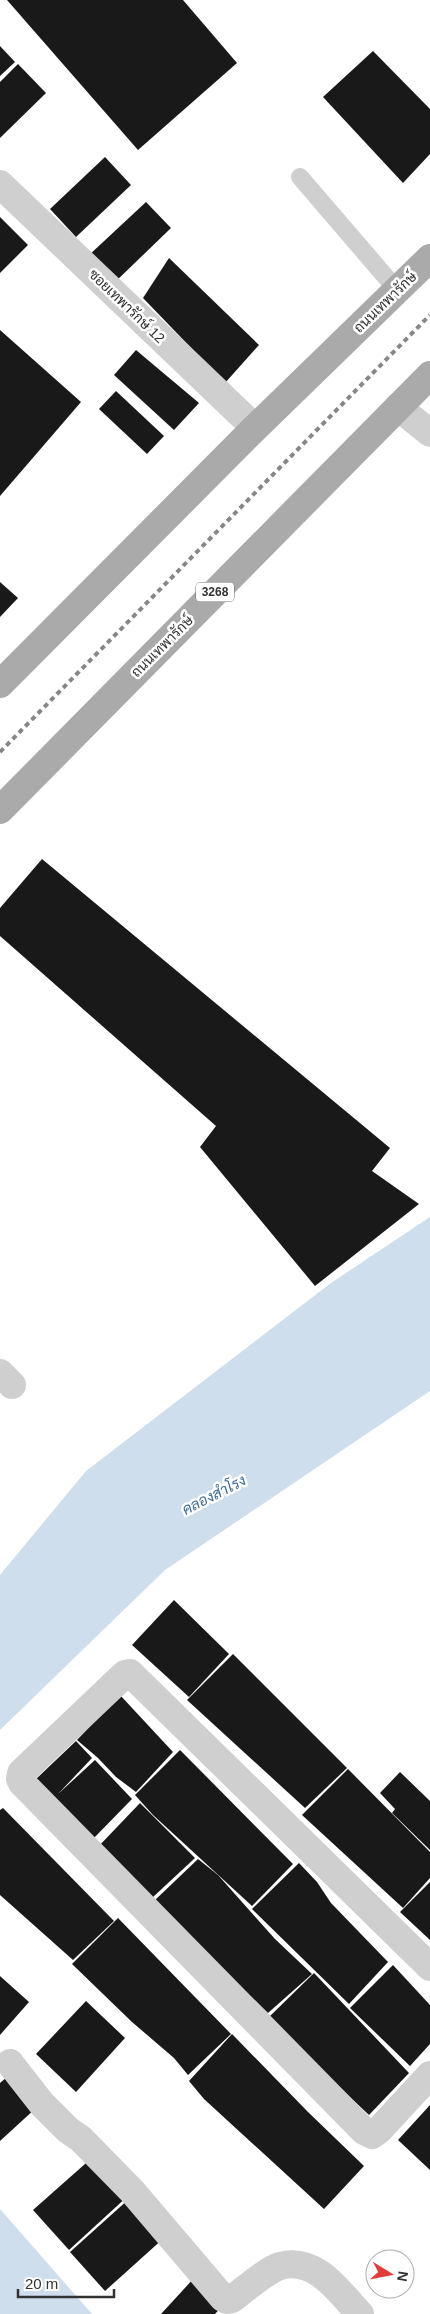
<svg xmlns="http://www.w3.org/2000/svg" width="430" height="2314" viewBox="0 0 430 2314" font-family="Helvetica,Sarabun,sans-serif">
<rect width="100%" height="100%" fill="#fff"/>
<g fill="#cedeed">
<path d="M430,1217V1391L165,1570L0,1730V1575L86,1471L331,1283Z"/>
<path d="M0,2209L92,2314H0Z"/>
</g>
<g fill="#191919">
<path d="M7,0H183L237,63L138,150Z"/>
<path d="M0,46L15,62L0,76Z"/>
<path d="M373,51L430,109V154L403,183L323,97Z"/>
<path d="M18,64L46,93L0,138V82Z"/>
<path d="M105,157L131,185L76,237L50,209Z"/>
<path d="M146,202L171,228L113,284L87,257Z"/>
<path d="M0,217L28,245L0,273Z"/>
<path d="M169,258L259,345L225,383L143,298Z"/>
<path d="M0,330L81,402L0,496Z"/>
<path d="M136,350L199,403L174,430L114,375Z"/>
<path d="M116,391L164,436L147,454L99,409Z"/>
<path d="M0,582L18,598L0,617Z"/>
<path d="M42,859L390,1148L372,1171L419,1204L315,1286L200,1147L216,1126L0,936V908Z"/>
<path d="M174,1600L229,1654L189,1697L132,1645Z"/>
<path d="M233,1654L347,1768L305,1808L187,1700Z"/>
<path d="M120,1695L173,1752L136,1792L116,1777L98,1758L77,1740Z"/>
<path d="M76,1741L92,1758L58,1794L95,1760L132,1799L92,1840L35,1780Z"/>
<path d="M180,1750L293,1864L252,1906L153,1815L135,1795Z"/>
<path d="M348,1769L430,1852V1878L403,1908L302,1815Z"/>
<path d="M400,1772L430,1801V1850L392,1813L395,1809L380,1793Z"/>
<path d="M140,1803L195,1858L152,1898L97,1848Z"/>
<path d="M3,1808L114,1921L73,1960L0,1895V1810Z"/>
<path d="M198,1859L218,1875L275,1939L312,1974L268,2013L153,1902Z"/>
<path d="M299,1863L317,1882L331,1903L388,1962L349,2004L252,1909Z"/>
<path d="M430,1882V1940L400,1912Z"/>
<path d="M118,1918L231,2034L188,2075L174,2058L132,2022L72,1964Z"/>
<path d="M393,1965L430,2005V2044L410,2066L350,2008Z"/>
<path d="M314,1973L409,2073L369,2115L267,2019Z"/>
<path d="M0,1976L29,2002L0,2035Z"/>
<path d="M86,2001L125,2038L76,2092L36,2054Z"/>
<path d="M232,2034L308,2112L364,2166L324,2209L204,2099L189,2081Z"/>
<path d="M8,2076L36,2108L0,2141V2083Z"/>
<path d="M430,2105V2170L398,2140Z"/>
<path d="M94,2156L129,2195L69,2250L33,2210Z"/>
<path d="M130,2198L165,2237L105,2291L70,2252Z"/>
<path d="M195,2277L224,2304L215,2314H161Z"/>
</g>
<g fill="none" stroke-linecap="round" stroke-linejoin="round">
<path stroke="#cfcfcf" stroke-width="18" d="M300,177L397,290"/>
<g stroke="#cfcfcf" stroke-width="28">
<path d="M0,184L255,428"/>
<path d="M398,407L430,433"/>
<path d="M0,1373L12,1385"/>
<path d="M430,1967L130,1673L125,1674L21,1773L20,1779L22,1783L364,2131L372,2135L379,2130L430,2075"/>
<path d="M10,2063L42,2104L68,2130L81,2139L132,2191L223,2298L227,2300L232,2299C244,2290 267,2270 280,2266C316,2256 339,2292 360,2314"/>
</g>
<g stroke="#aaa" stroke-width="28">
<path d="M0,684L255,428L430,258"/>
<path d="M0,810L430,375"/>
</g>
<path stroke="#878787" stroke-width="4" stroke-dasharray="5 4" stroke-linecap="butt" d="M0,752L430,315"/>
</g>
<g text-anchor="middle" stroke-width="5" stroke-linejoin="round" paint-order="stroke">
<rect fill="#fff" stroke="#707070" stroke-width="1" x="196" y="582.5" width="38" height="19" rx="4"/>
<g font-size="12" font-weight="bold" fill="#323232">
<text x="215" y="596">3268</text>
</g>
<g font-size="14" fill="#323232" stroke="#fff">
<text transform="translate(385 302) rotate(-44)" y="5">ถนนเทพารักษ์</text>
<text transform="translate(127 306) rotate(44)" y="5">ซอยเทพารักษ์ 12</text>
<text transform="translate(162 646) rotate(-45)" y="5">ถนนเทพารักษ์</text>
</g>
<g font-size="15" font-style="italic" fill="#406d94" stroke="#fff">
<text transform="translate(214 1495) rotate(-27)" y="5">คลองสำโรง</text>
</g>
</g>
<g transform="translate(390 2274) rotate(100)"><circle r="24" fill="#ffffff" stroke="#adadad"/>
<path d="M0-4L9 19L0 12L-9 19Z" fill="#e23c3b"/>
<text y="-8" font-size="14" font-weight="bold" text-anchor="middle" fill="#323232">N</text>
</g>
<path d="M18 2289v8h96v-8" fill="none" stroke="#323232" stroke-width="2.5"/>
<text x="25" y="2289" font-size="15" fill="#323232" stroke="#ffffff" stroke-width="4" paint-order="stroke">20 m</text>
</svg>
